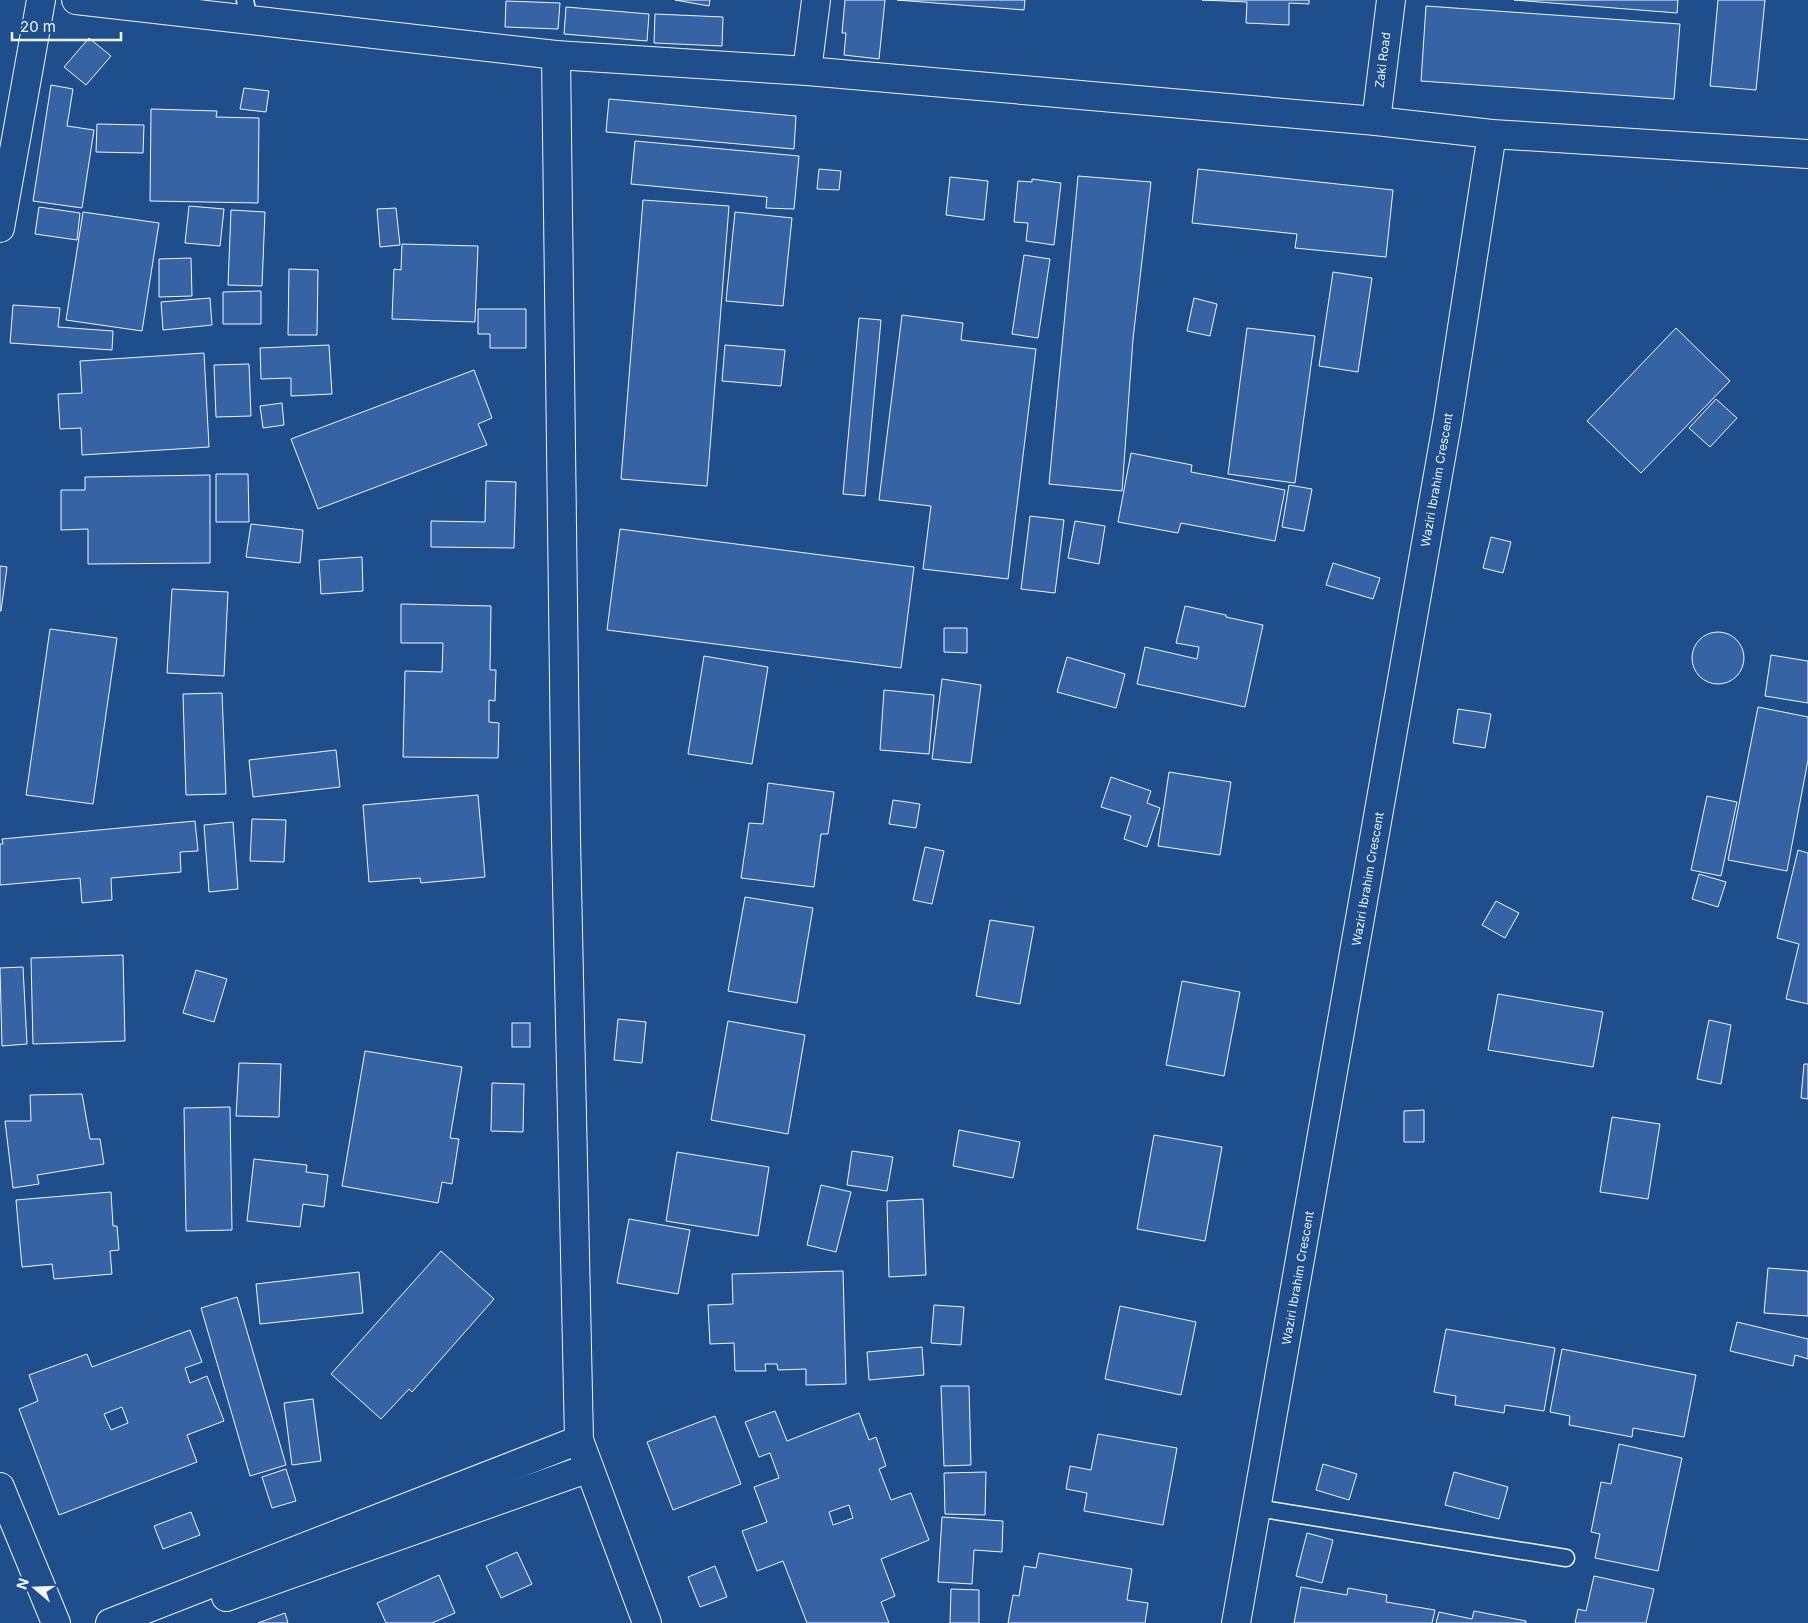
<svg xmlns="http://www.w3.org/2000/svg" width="1808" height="1623" viewBox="0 0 1808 1623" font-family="Inter,sans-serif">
<rect width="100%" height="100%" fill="#1f4e8c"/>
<g fill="#3563a3" stroke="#f2f6ff" fill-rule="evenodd">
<path d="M675,0H710L709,6Z"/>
<path d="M845,0H885L879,59L844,55L846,33H842Z"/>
<path d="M897,0H1025L1024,10Z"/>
<path d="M1202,0H1309V4L1289,3V25L1246,23L1247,2Z"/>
<path d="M1514,0H1678L1677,13Z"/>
<path d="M1718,0H1765L1756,90L1710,86Z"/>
<path d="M506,1L560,3L558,29L505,27Z"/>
<path d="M1426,6L1680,24L1674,99L1421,81Z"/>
<path d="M566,7L649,14L647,41L564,34Z"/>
<path d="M655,14L723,17L722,46L654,43Z"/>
<path d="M89,38L111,56L86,85L64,67Z"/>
<path d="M51,85L73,89L67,126L94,130L82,208L33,201Z"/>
<path d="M244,88L269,91L266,112L240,109Z"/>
<path d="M609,99L796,116L794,149L606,132Z"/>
<path d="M151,109L217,111L216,117L259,118L258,203L150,201Z"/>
<path d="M97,124L144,125L143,153L96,152Z"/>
<path d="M635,141L799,156L794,209L766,208L767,197L631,184Z"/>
<path d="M819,169L841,171L839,190L817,189Z"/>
<path d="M1198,169L1393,190L1386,257L1295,248L1297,234L1192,223Z"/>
<path d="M1078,176L1151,182L1133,339L1122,491L1049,484Z"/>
<path d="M950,177L988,181L984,220L946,215Z"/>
<path d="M1032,179L1061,183L1054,245L1026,241L1028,223L1014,222L1018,181L1032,182Z"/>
<path d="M643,200L729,206L707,486L621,479Z"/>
<path d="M189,206L224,209L220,246L185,243Z"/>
<path d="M39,207L80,213L77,240L35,234Z"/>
<path d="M396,208L400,245L380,247L377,209Z"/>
<path d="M231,210L265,212L262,286L228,285Z"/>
<path d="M83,212L159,223L142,331L66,320Z"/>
<path d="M735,212L792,218L783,306L726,301Z"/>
<path d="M402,244L478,246L475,322L392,319L394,269L401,270Z"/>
<path d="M1024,255L1050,259L1038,338L1012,334Z"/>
<path d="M191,258L192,296L159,297V259Z"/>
<path d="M289,269L318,270L317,335H288Z"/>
<path d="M1333,272L1372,278L1358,372L1319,366Z"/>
<path d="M261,291V324H223V292Z"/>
<path d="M210,298L212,325L163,330L161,302Z"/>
<path d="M1194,298L1217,304L1210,336L1187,331Z"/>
<path d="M13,305L60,308L58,327L113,331L112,350L10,343Z"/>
<path d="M478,309H526V348H490V334H478Z"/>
<path d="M902,315L963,323L961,340L1036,349L1008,579L923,569L931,506L879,500Z"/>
<path d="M859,318L881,320L865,496L843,494Z"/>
<path d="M1247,328L1315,336L1295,483L1228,474Z"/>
<path d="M1676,328L1730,381L1641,473L1587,421Z"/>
<path d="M329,345L332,394L291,396V378L261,379L260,348Z"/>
<path d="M725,345L785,350L781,386L722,381Z"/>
<path d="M204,353L209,447L82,455L81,428L60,429L58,394L82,393L80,361Z"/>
<path d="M249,364L251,416L216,417L214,365Z"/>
<path d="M474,370L492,418L478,424L487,445L318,509L291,439Z"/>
<path d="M1716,399L1737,418L1710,447L1689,428Z"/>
<path d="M282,403L284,425L263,428L260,406Z"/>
<path d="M1131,453L1192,465L1191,472L1285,490L1275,541L1181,523L1178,533L1118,522Z"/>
<path d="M216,474H248L249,522H216Z"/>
<path d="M210,475V563L88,564V529L61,530V490H85V477Z"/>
<path d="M486,481L516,482L514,548L431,547V521L485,522Z"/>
<path d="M1289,485L1312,489L1304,531L1282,527Z"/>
<path d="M1030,516L1064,520L1055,593L1021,589Z"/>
<path d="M1075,521L1105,526L1099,564L1068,558Z"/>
<path d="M251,524L303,530L300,563L246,557Z"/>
<path d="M620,529L914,567L901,668L607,630Z"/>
<path d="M1491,537L1511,542L1503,573L1483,568Z"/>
<path d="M362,557L363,591L321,594L319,560Z"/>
<path d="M1333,563L1380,578L1373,599L1326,585Z"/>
<path d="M0,566L7,567L1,611H0Z"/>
<path d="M172,589L228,592L224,676L167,673Z"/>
<path d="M401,604L491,606L490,670H496L495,701L489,700V722L499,723L498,758L403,757L405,671L442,672L443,643H401Z"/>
<path d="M1185,606L1226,615V617L1263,625L1245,707L1137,684L1145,647L1197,659L1199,647L1176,643Z"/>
<path d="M944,628H967V653L944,652Z"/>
<path d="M50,629L117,638L93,804L26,795Z"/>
<circle cx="1718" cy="658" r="26"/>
<path d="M1771,655L1808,661V703L1765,696Z"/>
<path d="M704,656L768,667L752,764L688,754Z"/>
<path d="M1067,657L1125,674L1116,708L1057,692Z"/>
<path d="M942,679L981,685L971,763L932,759Z"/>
<path d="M884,690L934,695L929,754L880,750Z"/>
<path d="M222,693L226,794L186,795L183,694Z"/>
<path d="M1758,707L1808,717V760L1787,871L1728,860Z"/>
<path d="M1458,709L1491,714L1485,748L1453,743Z"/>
<path d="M336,750L340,787L253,797L249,760Z"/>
<path d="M1169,772L1231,782L1220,855L1158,846Z"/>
<path d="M1111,777L1151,791L1147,803L1160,808L1147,847L1124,839L1131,816L1101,807Z"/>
<path d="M768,783L834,792L828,834H821L814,887L741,878L749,823L763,824Z"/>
<path d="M478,795L485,877L421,883L420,878L369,882L363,805Z"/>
<path d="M1707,796L1737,802L1721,876L1691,870Z"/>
<path d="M893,800L920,804L916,828L889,824Z"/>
<path d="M252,819L286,820L284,862L250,861Z"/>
<path d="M195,821L198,851L180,852L181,872L111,878L112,900L82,903L80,878L0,885V844H3L2,839Z"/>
<path d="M233,822L238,889L209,892L204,825Z"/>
<path d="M925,847L944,851L932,904L913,900Z"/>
<path d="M1798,850L1808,853V1004L1786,999L1799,944L1777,938Z"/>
<path d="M1699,874L1726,882L1718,907L1692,899Z"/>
<path d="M745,897L813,908L797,1003L728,991Z"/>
<path d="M1496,901L1519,913L1505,938L1482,925Z"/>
<path d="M990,920L1034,927L1020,1004L976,996Z"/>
<path d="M123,955L125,1041L33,1044L31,958Z"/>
<path d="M23,967L27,1044L2,1046L0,968Z"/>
<path d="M196,970L227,979L214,1022L183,1013Z"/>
<path d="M1182,981L1240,992L1224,1076L1166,1065Z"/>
<path d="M1498,994L1603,1012L1593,1067L1488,1050Z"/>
<path d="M618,1019L646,1022L642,1063L614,1060Z"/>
<path d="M1709,1020L1731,1025L1721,1084L1697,1079Z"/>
<path d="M728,1021L805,1035L788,1134L711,1120Z"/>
<rect x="512" y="1023" width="18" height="24"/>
<path d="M365,1051L462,1067L450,1138L459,1139L452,1184L442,1182L438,1203L342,1186Z"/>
<path d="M239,1063L281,1064L279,1117L236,1116Z"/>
<path d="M1804,1064H1808V1099L1801,1098Z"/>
<path d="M492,1083L524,1084L523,1132L491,1131Z"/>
<path d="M82,1094L90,1139H100L104,1164L37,1175L39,1184L13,1188L5,1121H31L30,1095Z"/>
<path d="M230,1107L232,1230L186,1231L184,1108Z"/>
<path d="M1424,1110V1142H1404V1111Z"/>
<path d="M1612,1117L1660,1124L1648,1199L1600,1192Z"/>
<path d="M959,1130L1020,1142L1013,1178L953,1166Z"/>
<path d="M1154,1135L1222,1147L1205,1241L1137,1229Z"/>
<path d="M852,1151L893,1157L887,1191L847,1185Z"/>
<path d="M677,1152L769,1167L758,1236L666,1221Z"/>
<path d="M254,1159L307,1165L306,1172L328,1175L324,1207L303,1204L300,1227L247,1221Z"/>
<path d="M821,1185L851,1192L836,1252L807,1245Z"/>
<path d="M111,1192L113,1226H117L119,1250L110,1251L112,1274L54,1279L52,1264L22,1267L16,1200Z"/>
<path d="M923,1199L926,1275L889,1277L887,1201Z"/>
<path d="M629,1219L690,1230L678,1294L617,1283Z"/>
<path d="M441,1251L494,1299L412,1392L409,1389L381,1419L331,1374Z"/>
<path d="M1768,1268L1808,1271V1316L1764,1313Z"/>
<path d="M843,1271L846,1384L806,1385V1369L778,1370L777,1364H765L766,1371H735L734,1343L710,1344L708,1305L733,1304L732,1274Z"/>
<path d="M359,1272L363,1313L260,1324L256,1284Z"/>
<path d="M237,1297L286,1465L250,1476L201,1308Z"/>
<path d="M934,1305L964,1307L961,1345L931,1343Z"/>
<path d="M1120,1306L1196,1322L1181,1395L1105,1379Z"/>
<path d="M1737,1322L1808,1339V1359L1795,1355L1793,1366L1730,1351Z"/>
<path d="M1446,1329L1555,1348L1544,1411L1505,1405L1504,1413L1455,1405L1456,1396L1434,1392Z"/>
<path d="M190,1330L202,1362L185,1368L190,1383L207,1376L224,1421L187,1435L197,1462L59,1515L19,1409L38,1401L29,1375L87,1354L92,1367ZM122,1407L128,1423L111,1430L104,1414Z"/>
<path d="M922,1347L924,1375L869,1380L867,1352Z"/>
<path d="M1562,1349L1696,1375L1684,1437L1633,1428L1632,1437L1569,1425L1570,1416L1550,1412Z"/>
<path d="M941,1386H969L971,1465L944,1466Z"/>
<path d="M313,1399L321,1461L292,1465L284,1403Z"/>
<path d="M775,1411L787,1441L859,1413L869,1440L876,1437L886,1466L879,1469L891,1500L911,1493L929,1540L881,1559L895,1596L881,1602L889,1623H807L783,1561L757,1571L742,1531L767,1522L754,1487L779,1478L770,1453L759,1457L745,1422ZM849,1505L853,1518L833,1525L829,1512Z"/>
<path d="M715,1416L741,1484L673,1510L647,1442Z"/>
<path d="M1098,1434L1177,1448L1163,1525L1084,1511L1087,1493L1066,1489L1070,1466L1091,1470Z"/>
<path d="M1619,1444L1682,1458L1658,1571L1595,1558L1600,1534L1591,1532L1601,1482L1611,1484Z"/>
<path d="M1323,1464L1357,1474L1349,1500L1316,1490Z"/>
<path d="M286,1469L296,1501L272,1508L262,1477Z"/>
<path d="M986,1472L985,1515L945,1514L944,1473Z"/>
<path d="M1454,1472L1508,1487L1499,1519L1445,1505Z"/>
<path d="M191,1512L200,1535L163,1549L154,1526Z"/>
<path d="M942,1517L1003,1521L1002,1552L974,1550L972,1584L938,1582Z"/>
<path d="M1307,1533L1333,1540L1322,1583L1296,1576Z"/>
<path d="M517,1552L532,1584L501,1598L486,1566Z"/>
<path d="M1039,1553L1132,1569L1127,1600L1148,1603L1145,1623H1008L1013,1595L1019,1596L1024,1566L1036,1568Z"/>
<path d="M715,1566L727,1597L700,1607L688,1577Z"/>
<path d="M439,1575L455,1613L432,1623H386L377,1603Z"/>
<path d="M1594,1576L1654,1589L1646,1623H1575L1578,1609L1586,1611Z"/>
<path d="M1301,1587L1347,1595L1348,1588L1387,1595L1386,1602L1435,1610L1432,1623H1294Z"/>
<path d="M951,1589L979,1590V1623H950Z"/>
<path d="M1474,1611L1526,1621V1623H1436L1439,1612L1472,1619Z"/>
<path d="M285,1613L288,1623H258Z"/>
</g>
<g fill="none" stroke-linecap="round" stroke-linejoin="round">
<defs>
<g id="service">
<path d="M245,0L249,20"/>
<path d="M1257,1508L1566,1558"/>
</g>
<g id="minor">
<path d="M76,0L556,55L807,71L1376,121L1492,134L1808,154"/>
<path d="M556,55L566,838L579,1440L647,1623"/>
<path d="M807,71L816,0"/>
<path d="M1376,121L1391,0"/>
<path d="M0,228L41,0"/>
<path d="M0,1487L56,1623"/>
<path d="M226,1597L589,1468"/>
<path d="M110,1623L579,1440"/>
<path d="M1236,1623L1448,418L1492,134"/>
</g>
</defs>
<use href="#service" stroke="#f2f6ff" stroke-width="19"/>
<use href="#minor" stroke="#f2f6ff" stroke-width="30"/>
<use href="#service" stroke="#1f4e8c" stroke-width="16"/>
<use href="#minor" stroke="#1f4e8c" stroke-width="28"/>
</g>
<g text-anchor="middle" stroke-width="4" stroke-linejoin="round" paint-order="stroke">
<g font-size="12" fill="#f2f6ff" stroke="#1f4e8c">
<text transform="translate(1383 60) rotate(-83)" y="4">Zaki Road</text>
<text transform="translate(1437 480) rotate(-80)" y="4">Waziri Ibrahim Crescent</text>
<text transform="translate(1368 879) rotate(-80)" y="4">Waziri Ibrahim Crescent</text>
<text transform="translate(1298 1278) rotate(-80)" y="4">Waziri Ibrahim Crescent</text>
</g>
</g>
<g transform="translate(35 1588) rotate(289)" stroke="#1f4e8c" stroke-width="4" paint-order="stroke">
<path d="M0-4L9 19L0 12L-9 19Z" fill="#f2f6ff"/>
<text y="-8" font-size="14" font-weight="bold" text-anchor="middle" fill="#f2f6ff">N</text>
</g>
<path d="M12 32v8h109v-8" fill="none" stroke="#f2f6ff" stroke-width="2.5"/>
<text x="20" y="32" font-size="15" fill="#f2f6ff" stroke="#1f4e8c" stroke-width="4" paint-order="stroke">20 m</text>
</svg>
